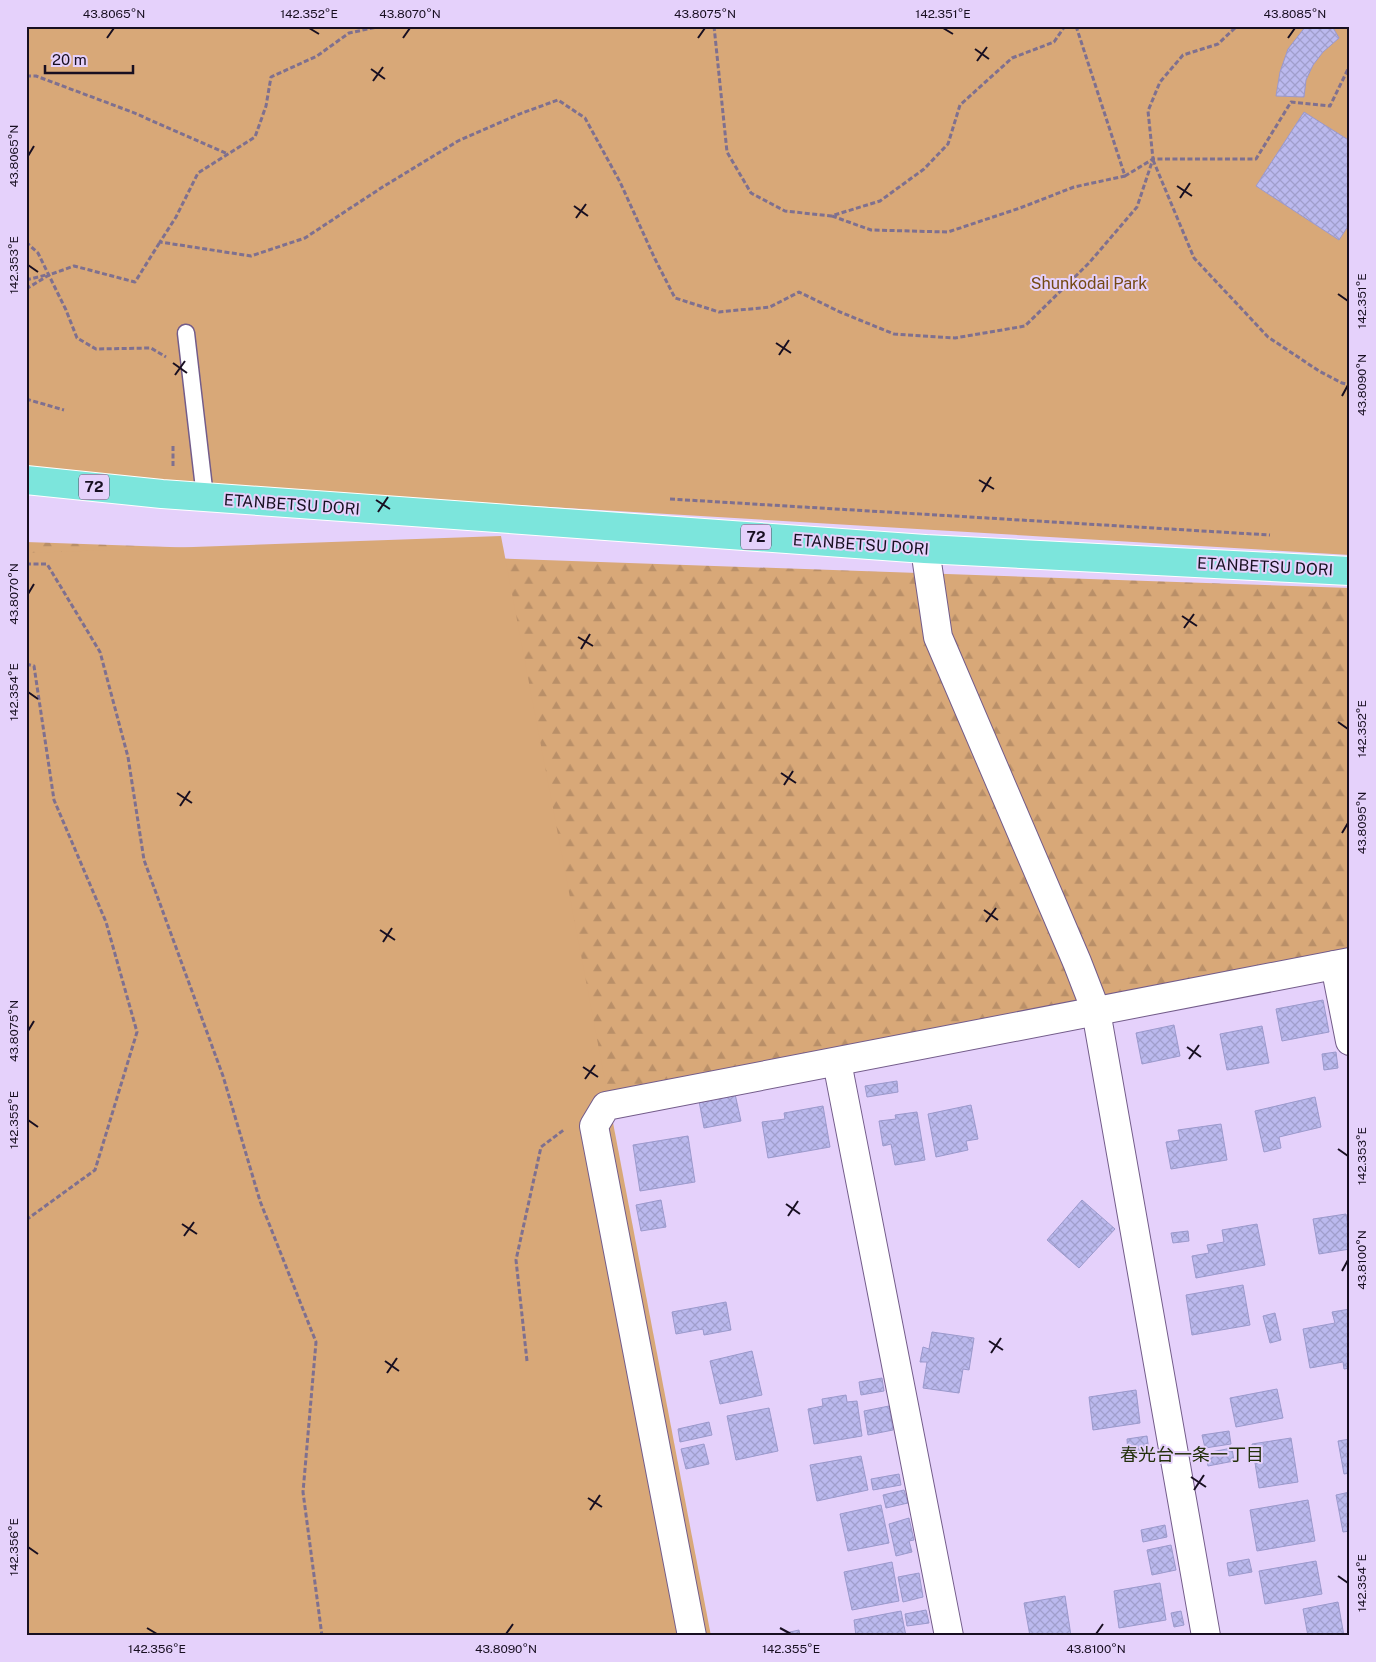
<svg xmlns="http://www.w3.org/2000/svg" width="1376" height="1662" viewBox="0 0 1376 1662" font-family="'Public Sans','Noto Sans JP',sans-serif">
<defs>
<pattern id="forest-firs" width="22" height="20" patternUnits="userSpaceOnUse" patternTransform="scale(1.25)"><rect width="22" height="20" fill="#d8a878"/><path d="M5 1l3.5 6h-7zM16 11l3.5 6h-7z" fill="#b98f68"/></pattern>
<pattern id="building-cross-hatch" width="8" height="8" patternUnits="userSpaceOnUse" patternTransform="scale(1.25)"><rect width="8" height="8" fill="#bbb9ee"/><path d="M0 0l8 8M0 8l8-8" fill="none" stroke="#a09ecc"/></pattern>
</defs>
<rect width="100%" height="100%" fill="#e5d1fb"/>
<path fill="url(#forest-firs)" d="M26,542L1350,588V960L576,1099L26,1636Z"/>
<g fill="#d8a878">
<path d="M26,26H1350V555L166,484L26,468Z"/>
<path d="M501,536L711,1636H26V553Z"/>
</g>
<g fill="url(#building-cross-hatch)" stroke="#9b99cc">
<path d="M1306,26H1332L1339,38L1323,52L1313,65L1306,80L1304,97L1276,96L1280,72L1288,49Z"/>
<path d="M1304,112L1350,141V223L1339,240L1256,186Z"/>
<path d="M1323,1000L1329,1032L1282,1041L1276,1009Z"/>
<path d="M1174,1025L1180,1056L1142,1064L1136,1033Z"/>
<path d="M1262,1026L1269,1063L1227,1070L1220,1034Z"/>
<path d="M1336,1052L1338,1068L1324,1070L1322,1054Z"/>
<path d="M897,1081L898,1092L867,1097L865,1086Z"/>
<path d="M735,1094L741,1121L704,1128L699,1101Z"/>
<path d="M1315,1097L1321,1127L1279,1137L1281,1148L1264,1152L1255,1111Z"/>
<path d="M971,1105L978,1139L966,1141L968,1150L936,1157L928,1114Z"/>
<path d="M823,1106L830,1147L768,1158L762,1122L785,1119L784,1113Z"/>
<path d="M917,1112L925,1160L895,1165L891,1144L883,1146L879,1121L896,1119L895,1115Z"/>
<path d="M1221,1124L1227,1160L1171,1169L1166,1142L1180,1140L1178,1130Z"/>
<path d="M688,1136L695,1182L640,1191L633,1145Z"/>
<path d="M661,1200L666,1227L641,1231L636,1205Z"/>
<path d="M1082,1200L1115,1229L1079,1268L1047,1240Z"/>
<path d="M1346,1214L1350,1236V1249L1319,1254L1313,1219Z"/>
<path d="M1257,1224L1265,1265L1196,1278L1192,1256L1209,1253L1207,1245L1224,1242L1222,1230Z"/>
<path d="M1188,1231L1189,1241L1173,1243L1171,1233Z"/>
<path d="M1243,1285L1250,1325L1192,1335L1186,1295Z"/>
<path d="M726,1302L731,1330L704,1335L703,1329L676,1334L672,1312Z"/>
<path d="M1350,1309V1368L1344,1369L1343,1362L1310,1368L1303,1329L1335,1323L1332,1312Z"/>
<path d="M1275,1313L1281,1340L1270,1343L1263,1316Z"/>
<path d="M932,1332L974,1338L969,1370L963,1369L959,1393L923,1388L927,1362H920L923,1347L929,1349Z"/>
<path d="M752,1351L762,1395L720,1404L710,1361Z"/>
<path d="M882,1378L884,1391L861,1395L859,1382Z"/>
<path d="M1277,1389L1283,1418L1236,1427L1230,1398Z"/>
<path d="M1136,1390L1140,1423L1093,1430L1089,1397Z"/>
<path d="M846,1395L847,1402L857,1401L862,1436L814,1444L808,1409L823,1406L822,1399Z"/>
<path d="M889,1406L893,1430L868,1435L864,1411Z"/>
<path d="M769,1408L778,1451L736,1460L727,1416Z"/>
<path d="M709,1422L712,1435L680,1442L678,1429Z"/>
<path d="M1229,1431L1231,1444L1205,1448L1202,1435Z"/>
<path d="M1147,1436L1149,1451L1128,1454L1127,1439Z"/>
<path d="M1291,1438L1298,1482L1259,1488L1252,1444Z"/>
<path d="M1350,1439V1473L1344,1474L1338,1441Z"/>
<path d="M704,1444L709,1464L686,1469L681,1449Z"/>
<path d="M1232,1448L1234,1461L1208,1466L1206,1453Z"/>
<path d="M861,1456L868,1490L817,1501L810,1465Z"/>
<path d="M899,1474L901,1485L873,1490L871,1479Z"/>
<path d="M904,1490L908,1503L886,1508L883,1495Z"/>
<path d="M1350,1492V1531L1343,1532L1336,1495Z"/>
<path d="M1308,1500L1315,1541L1257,1551L1250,1510Z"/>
<path d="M881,1505L889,1543L848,1551L840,1514Z"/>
<path d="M909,1518L914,1540L909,1541L912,1552L896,1556L889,1524Z"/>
<path d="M1165,1525L1167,1537L1143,1542L1141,1530Z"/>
<path d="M1171,1545L1176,1570L1152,1575L1147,1550Z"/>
<path d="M1249,1559L1252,1572L1229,1576L1227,1563Z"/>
<path d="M1316,1561L1322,1594L1265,1604L1259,1571Z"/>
<path d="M892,1562L899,1601L852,1610L844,1572Z"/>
<path d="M919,1573L923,1597L903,1602L898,1577Z"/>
<path d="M1160,1583L1166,1620L1119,1628L1114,1591Z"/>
<path d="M1065,1596L1071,1636H1030L1024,1603Z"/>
<path d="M1338,1602L1344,1636H1308L1303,1609Z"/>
<path d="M926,1610L929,1623L907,1626L905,1614Z"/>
<path d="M901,1611L906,1636H856L854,1620Z"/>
<path d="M1181,1611L1184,1625L1174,1627L1171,1613Z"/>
<path d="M799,1630L800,1636H772Z"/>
</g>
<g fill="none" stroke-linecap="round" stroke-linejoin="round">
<defs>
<path id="service" d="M186,333L205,497"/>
<g id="minor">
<path d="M925,549L938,637L1077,962L1096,1011L1206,1636"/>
<path d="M1335,965L1350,1041"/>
<path d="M837,1062L949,1636"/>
<path d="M692,1636L594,1126L606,1106L1350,962"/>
</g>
<path id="primary" d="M26,480L162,494L925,549L1350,571"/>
</defs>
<use href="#service" stroke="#735c8a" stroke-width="19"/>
<use href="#minor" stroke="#735c8a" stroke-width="30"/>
<use href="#primary" stroke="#fff" stroke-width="30"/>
<g stroke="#7f708f" stroke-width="3" stroke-dasharray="5 2.5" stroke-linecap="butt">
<path d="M382,26L349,33L317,56L271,77L266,106L255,137L198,173L176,217L160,242L251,256L305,238L381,188L458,141L522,113L558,100L585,118L620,182L655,259L675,298L719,312L770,307L799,292L840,312L894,334L955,338L1025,326L1089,263L1137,207L1153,159L1148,111L1160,82L1183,55L1218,44L1237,26"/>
<path d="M714,26L727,152L751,193L785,211L831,216L880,201L924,169L948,144L960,105L1012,58L1054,42L1065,26"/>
<path d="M1076,26L1125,176L1153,159H1256L1291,102L1330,106L1350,65"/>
<path d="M26,76H36L132,112L228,154"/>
<path d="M1153,160L1194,258L1268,337L1319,371L1342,383L1350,385"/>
<path d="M832,216L871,230L948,232L1020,208L1074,187L1125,176"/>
<path d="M26,242L38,253L66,310L77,338L96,349L151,348L166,357"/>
<path d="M26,280L46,275"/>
<path d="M26,289L49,275L74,266L135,282L160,242"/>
<path d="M26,399L64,410"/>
<path d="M173,466V445"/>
<path d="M670,499L1270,535"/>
<path d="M26,564H47L100,652L128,757L144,860L223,1076L260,1201L316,1342L303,1492L322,1636"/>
<path d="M26,664L34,666L54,800L106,922L137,1032L95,1170L26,1220"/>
<path d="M527,1361L516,1260L541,1147L565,1129"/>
</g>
<use href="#service" stroke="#fff" stroke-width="16"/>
<use href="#minor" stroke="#fff" stroke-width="28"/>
<use href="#primary" stroke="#7ce5dc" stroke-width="28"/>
</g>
<path fill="none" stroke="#180f21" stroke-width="2" d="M309,28L319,34M943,28L953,34M107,38L114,28M403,38L410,28M698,38L705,28M1288,38L1295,28M975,49L989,59M977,61L987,47M371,69L385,79M373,81L383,67M28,156L34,146M1177,186L1192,196M1180,198L1190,183M574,206L588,216M576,218L586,204M28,265L38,272M1338,294L1348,301M776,343L791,353M779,355L789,340M173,363L187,373M175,375L185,361M1342,396L1348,385M979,480L994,489M982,492L991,477M376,500L390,509M378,512L388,497M28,594L34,584M1182,616L1197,626M1184,628L1194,614M578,637L593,646M581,649L590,634M28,692L38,699M1338,722L1348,729M781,773L796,783M784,785L793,771M177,793L192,803M180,806L190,791M1342,833L1348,823M984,910L998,920M986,922L996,908M380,930L395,940M383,942L392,928M28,1031L34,1021M1187,1047L1201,1057M1189,1059L1199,1045M583,1067L598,1077M585,1079L595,1065M28,1120L38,1127M1338,1149L1348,1156M786,1204L800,1214M788,1216L798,1201M182,1224L197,1234M184,1236L194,1222M1342,1271L1348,1260M989,1341L1003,1350M991,1353L1001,1338M385,1361L399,1371M387,1373L397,1358M1191,1477L1206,1487M1194,1490L1204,1475M588,1498L602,1507M590,1510L600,1495M28,1547L38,1554M1338,1576L1348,1583M147,1628L157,1634M780,1628L791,1634M506,1634L513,1624M1096,1634L1103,1624"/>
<g text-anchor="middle" stroke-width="4" stroke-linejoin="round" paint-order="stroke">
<g fill="#e5d1fb" stroke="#564962" stroke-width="1">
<rect x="79" y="474.5" width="30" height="25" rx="4"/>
<rect x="741" y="524.5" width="30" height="25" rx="4"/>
</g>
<g font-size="15" font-weight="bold" fill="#180f21">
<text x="94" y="492">72</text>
<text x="756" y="542">72</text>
</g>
<g font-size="16" fill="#744913" stroke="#e5d1fb">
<text x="1089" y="289">Shunkodai Park</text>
</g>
<g font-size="16" fill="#180f21" stroke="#e5d1fb">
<text transform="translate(292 504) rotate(4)" y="6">ETANBETSU DORI</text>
<text transform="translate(861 544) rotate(4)" y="6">ETANBETSU DORI</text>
<text transform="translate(1265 566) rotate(3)" y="6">ETANBETSU DORI</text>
</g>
<g font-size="18" fill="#23300b" stroke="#e5d1fb">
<text x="1192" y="1461">春光台一条一丁目</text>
</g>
</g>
<rect width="1376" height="1662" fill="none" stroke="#e5d1fb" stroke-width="55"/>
<path d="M45 65v8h88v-8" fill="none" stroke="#180f21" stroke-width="2.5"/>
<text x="52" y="65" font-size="15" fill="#180f21" stroke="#e5d1fb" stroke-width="4" paint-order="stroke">20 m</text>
<rect x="28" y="28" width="1320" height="1606" fill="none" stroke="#180f21" stroke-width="2"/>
<g font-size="12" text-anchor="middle" fill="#180f21">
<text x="114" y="18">43.8065°N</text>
<text x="309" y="18">142.352°E</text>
<text x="410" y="18">43.8070°N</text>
<text x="705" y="18">43.8075°N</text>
<text x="943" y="18">142.351°E</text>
<text x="1295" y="18">43.8085°N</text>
<text transform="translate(14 156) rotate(-90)" y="4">43.8065°N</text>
<text transform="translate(14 265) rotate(-90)" y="4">142.353°E</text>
<text transform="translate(1362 301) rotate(-90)" y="4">142.351°E</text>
<text transform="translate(1362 385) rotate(-90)" y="4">43.8090°N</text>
<text transform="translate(14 594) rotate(-90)" y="4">43.8070°N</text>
<text transform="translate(14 692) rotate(-90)" y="4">142.354°E</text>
<text transform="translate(1362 729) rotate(-90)" y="4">142.352°E</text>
<text transform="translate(1362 823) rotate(-90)" y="4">43.8095°N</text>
<text transform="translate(14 1031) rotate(-90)" y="4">43.8075°N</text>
<text transform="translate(14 1120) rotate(-90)" y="4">142.355°E</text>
<text transform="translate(1362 1156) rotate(-90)" y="4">142.353°E</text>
<text transform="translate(1362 1260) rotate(-90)" y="4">43.8100°N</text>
<text transform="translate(14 1547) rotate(-90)" y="4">142.356°E</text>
<text transform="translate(1362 1583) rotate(-90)" y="4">142.354°E</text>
<text x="157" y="1653">142.356°E</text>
<text x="506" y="1653">43.8090°N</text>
<text x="791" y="1653">142.355°E</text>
<text x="1096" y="1653">43.8100°N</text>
</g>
</svg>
